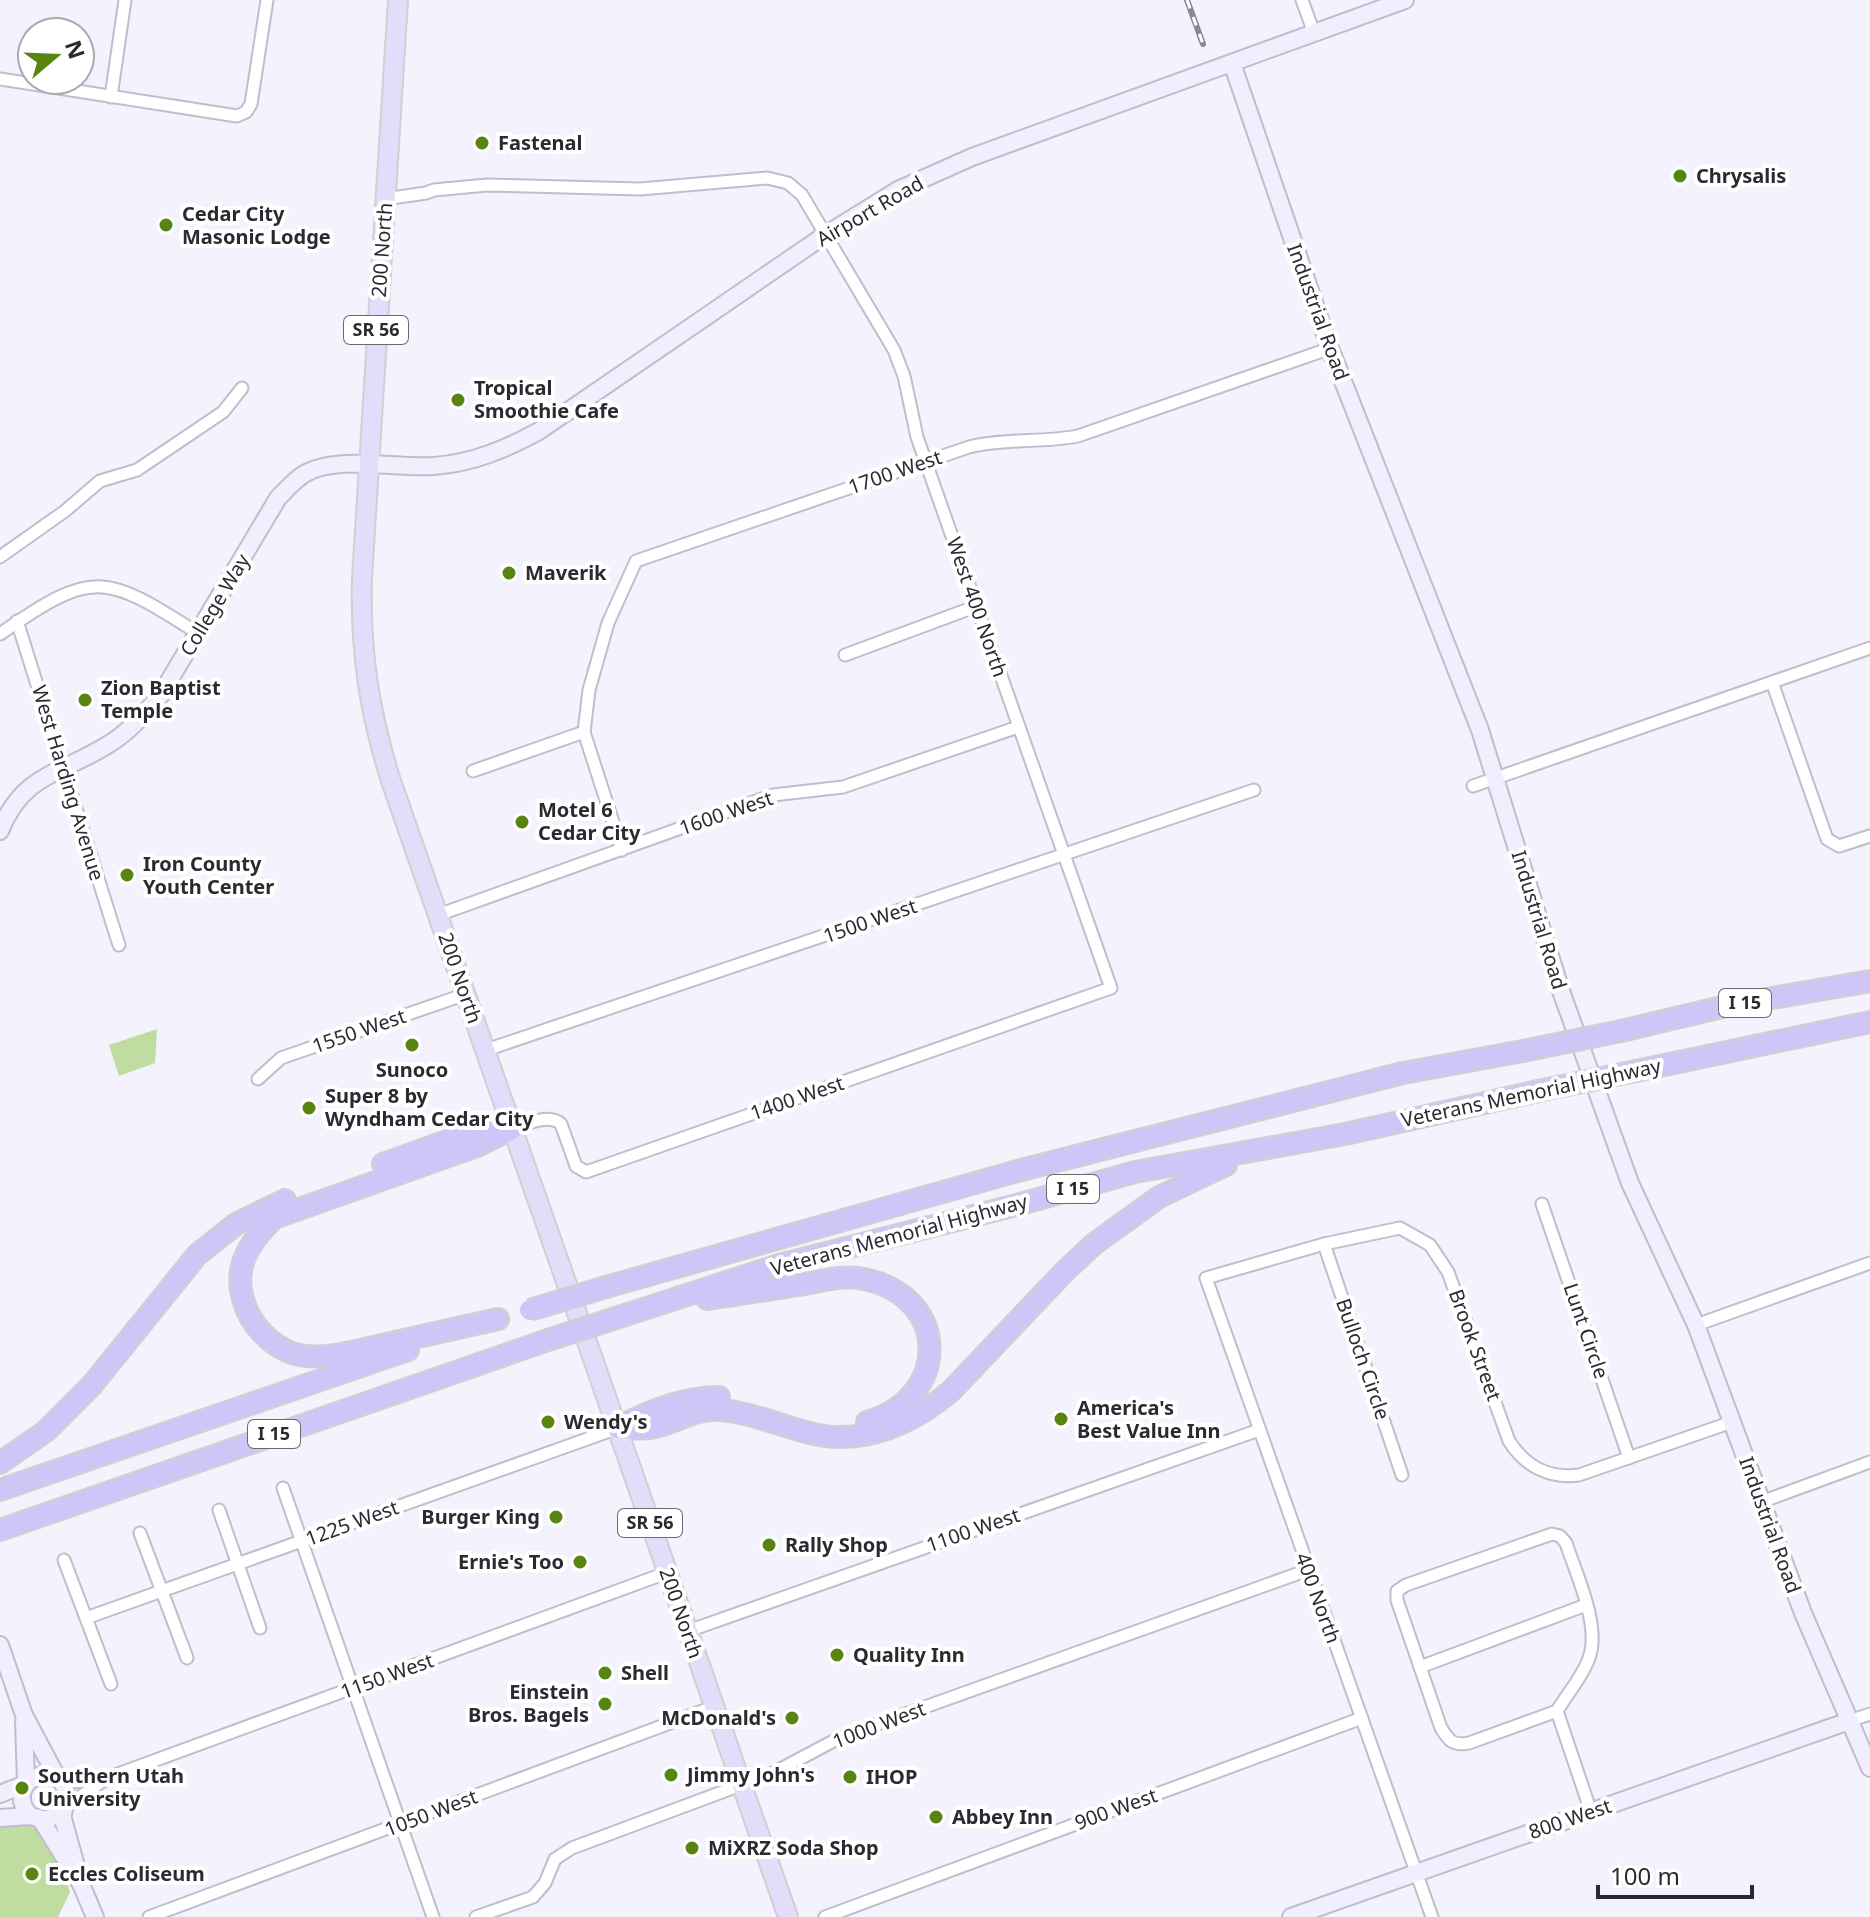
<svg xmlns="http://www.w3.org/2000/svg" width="1870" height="1917" viewBox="0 0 1870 1917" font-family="'Noto Sans',sans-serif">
<rect width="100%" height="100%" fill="#f4f2fd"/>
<g fill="#bfdda0">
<path d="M157,1029L155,1063L119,1076L109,1045Z"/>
<path d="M28,1823L42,1834L59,1857L70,1892L58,1917H0V1826Z"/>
</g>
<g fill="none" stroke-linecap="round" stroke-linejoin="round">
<defs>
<g id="street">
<path d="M1302,0L1314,33"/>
<path d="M0,79L237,116L246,112L251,104L267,0"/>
<path d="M111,97L125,0"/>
<path d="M385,199L426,193L434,190L487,185L640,189L767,178L788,183L802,195L894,350L904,376L917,437L1111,988L586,1172L576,1166L561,1124C549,1113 528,1124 513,1128"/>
<path d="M0,557L65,511L100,481L137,470L223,412L242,388"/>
<path d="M17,621L119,945"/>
<path d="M0,634C94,568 105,574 199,634"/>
<path d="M845,655L977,606"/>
<path d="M1772,682L1827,839L1839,846L1870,836"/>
<path d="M473,771L584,732"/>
<path d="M1473,786L1870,648"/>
<path d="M622,850L584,732L589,690L608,623L636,561L969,447C1005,438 1042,443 1078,436L1331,348"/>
<path d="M438,915L773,795L843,787L1018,727"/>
<path d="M486,1050L1254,790"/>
<path d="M258,1079L281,1058L466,994"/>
<path d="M1542,1204L1629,1458"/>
<path d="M1324,1244L1402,1475"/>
<path d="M1696,1325L1870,1263"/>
<path d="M283,1488L433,1917"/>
<path d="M1761,1502L1870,1462"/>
<path d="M219,1510L260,1628"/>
<path d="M140,1533L187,1658"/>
<path d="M64,1560L111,1684"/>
<path d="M86,1618L618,1428"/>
<path d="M688,1631L1259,1430"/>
<path d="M1420,1667L1586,1605"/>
<path d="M1557,1711C1567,1694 1583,1676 1589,1658C1601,1626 1576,1574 1566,1543L1560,1536L1552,1534L1406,1585L1397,1591V1600L1441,1728C1449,1741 1453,1746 1469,1743L1557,1711L1591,1812"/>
<path d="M1849,1721L1870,1714"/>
<path d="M62,1783L107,1778L666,1573"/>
<path d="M64,1808L107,1778"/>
<path d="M149,1917L713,1707"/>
<path d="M476,1917L533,1897L545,1883L555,1859L572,1848L773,1773L841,1737L1308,1570"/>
<path d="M825,1917L1362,1718"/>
<path d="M1432,1917L1206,1278L1324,1244L1400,1228L1430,1245L1448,1272L1509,1441C1525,1466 1549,1479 1579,1475L1732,1422"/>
</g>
<g id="secondary">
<path d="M1232,63L1328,343L1480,730L1561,991L1630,1183L1696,1325L1803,1613L1870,1768"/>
<path d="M0,831C23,773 62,774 109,744C129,732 144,714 160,696L278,498C287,489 295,479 306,473C339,455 396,469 434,466C473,463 506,449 539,431L825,235L898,190L972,157L1405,0"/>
<path d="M0,1645L24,1715L58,1779"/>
<path d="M24,1721L26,1782"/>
<path d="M0,1794L25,1784"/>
<path d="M62,1811L47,1820L30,1816C0,1782 61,1755 66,1794C67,1803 62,1810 63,1819L81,1884"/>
<path d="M0,1818L30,1816"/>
<path d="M41,1820L81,1884L95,1917"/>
<path d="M1291,1917L1849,1721"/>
</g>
<path id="primary" d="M398,0L362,578C360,651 369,711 391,781L788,1917"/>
<g id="highway">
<path d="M1621,1031L1726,1006L1870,981"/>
<path d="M1636,1071L1870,1022"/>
<path d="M383,1164L472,1132L501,1129"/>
<path d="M606,1287L1021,1170L1403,1073L1523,1051"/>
<path d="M707,1299C737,1295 767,1290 798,1285C819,1282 843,1274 864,1279C951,1297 951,1398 867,1422"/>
<path d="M616,1318L779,1265L1017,1205L1135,1172L1345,1134L1538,1091"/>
<path d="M498,1319C462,1327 427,1335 391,1343C361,1349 325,1362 295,1354C270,1346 249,1323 243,1299C233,1266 251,1240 274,1218L477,1146L513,1128"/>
<path d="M621,1426C651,1410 684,1397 719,1397"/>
<path d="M618,1428C629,1428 643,1430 655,1427C677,1422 696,1408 720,1410C750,1412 781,1426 810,1433C862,1447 914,1423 952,1390L1065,1271L1094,1244L1159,1197L1226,1165"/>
<path d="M0,1463L46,1431L92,1385L197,1255L236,1224L285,1200"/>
<path d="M0,1490L408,1350"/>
<path d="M0,1530L548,1340"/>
</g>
</defs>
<use href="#street" stroke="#c0bdcd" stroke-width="15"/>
<use href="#secondary" stroke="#c0bdcd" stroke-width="20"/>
<use href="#primary" stroke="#d0d0d1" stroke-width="22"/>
<use href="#highway" stroke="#d0d0d1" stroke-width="24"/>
<use href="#street" stroke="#fff" stroke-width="11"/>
<use href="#secondary" stroke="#f1eefd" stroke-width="16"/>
<use href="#primary" stroke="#e3dcfa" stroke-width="18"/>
<use href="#highway" stroke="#d0c5f7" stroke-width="20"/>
<defs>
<path id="rail" d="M1187,0L1203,44"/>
</defs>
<use href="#rail" stroke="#898890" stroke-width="6"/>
<use href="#rail" stroke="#fff" stroke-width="3" stroke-dasharray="9" stroke-linecap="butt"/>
<defs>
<g id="highway-bridge">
<path d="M1523,1051L1621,1031"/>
<path d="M1538,1091L1636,1071"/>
<path d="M530,1310L606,1287"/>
<path d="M548,1340L616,1318"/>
</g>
</defs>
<use href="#highway-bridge" stroke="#d0d0d1" stroke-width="24" stroke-linecap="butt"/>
<use href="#highway-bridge" stroke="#d0c5f7" stroke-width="20"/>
</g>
<g fill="#588512" stroke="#fff" stroke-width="3">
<circle cx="482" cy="143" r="8"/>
<circle cx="1680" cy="176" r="8"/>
<circle cx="166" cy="225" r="8"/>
<circle cx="458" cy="400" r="8"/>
<circle cx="509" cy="573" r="8"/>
<circle cx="85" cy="700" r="8"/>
<circle cx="522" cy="822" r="8"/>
<circle cx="127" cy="875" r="8"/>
<circle cx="412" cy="1045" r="8"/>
<circle cx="309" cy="1108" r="8"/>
<circle cx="1061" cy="1419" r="8"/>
<circle cx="548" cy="1422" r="8"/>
<circle cx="556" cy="1517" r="8"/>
<circle cx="769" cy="1545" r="8"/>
<circle cx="580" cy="1562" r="8"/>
<circle cx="837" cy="1655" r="8"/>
<circle cx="605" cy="1673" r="8"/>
<circle cx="605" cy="1704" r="8"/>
<circle cx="792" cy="1718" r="8"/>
<circle cx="671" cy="1775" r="8"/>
<circle cx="850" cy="1777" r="8"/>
<circle cx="22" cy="1788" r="8"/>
<circle cx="936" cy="1817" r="8"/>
<circle cx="692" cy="1848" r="8"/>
<circle cx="32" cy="1874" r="8"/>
</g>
<g text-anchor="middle" stroke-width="8" stroke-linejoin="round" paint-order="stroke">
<g fill="#fff" stroke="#6b6a6e" stroke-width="2">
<rect x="344" y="316" width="64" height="28" rx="6"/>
<rect x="1719" y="989" width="52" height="28" rx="6"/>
<rect x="1047" y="1175" width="52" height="28" rx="6"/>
<rect x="248" y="1420" width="52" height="28" rx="6"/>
<rect x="618" y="1509" width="64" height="28" rx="6"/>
</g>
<g font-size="18" font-weight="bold" fill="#2b2a30">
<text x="376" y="336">SR 56</text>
<text x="1745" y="1009">I 15</text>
<text x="1073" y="1195">I 15</text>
<text x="274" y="1440">I 15</text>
<text x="650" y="1529">SR 56</text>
</g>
<g font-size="20" font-weight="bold" fill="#2b2a30" stroke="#fff" text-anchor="start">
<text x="498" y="150">Fastenal</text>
<text x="1696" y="183">Chrysalis</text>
<text x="182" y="221">Cedar City<tspan x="182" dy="23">Masonic Lodge</tspan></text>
<text x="474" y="395">Tropical<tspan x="474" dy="23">Smoothie Cafe</tspan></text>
<text x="525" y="580">Maverik</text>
<text x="101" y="695">Zion Baptist<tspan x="101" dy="23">Temple</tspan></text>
<text x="538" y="817">Motel 6<tspan x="538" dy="23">Cedar City</tspan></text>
<text x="143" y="871">Iron County<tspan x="143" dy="23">Youth Center</tspan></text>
<text x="412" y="1077" text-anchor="middle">Sunoco</text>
<text x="325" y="1103">Super 8 by<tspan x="325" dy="23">Wyndham Cedar City</tspan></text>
<text x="1077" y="1415">America's<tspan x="1077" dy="23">Best Value Inn</tspan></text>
<text x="564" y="1429">Wendy's</text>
<text x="540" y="1524" text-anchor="end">Burger King</text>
<text x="785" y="1552">Rally Shop</text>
<text x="564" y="1569" text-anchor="end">Ernie's Too</text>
<text x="853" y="1662">Quality Inn</text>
<text x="621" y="1680">Shell</text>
<text x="589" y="1699" text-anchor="end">Einstein<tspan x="589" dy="23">Bros. Bagels</tspan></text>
<text x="776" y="1725" text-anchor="end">McDonald's</text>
<text x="687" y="1782">Jimmy John's</text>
<text x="38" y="1783">Southern Utah<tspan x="38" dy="23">University</tspan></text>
<text x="866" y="1784">IHOP</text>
<text x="952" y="1824">Abbey Inn</text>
<text x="708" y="1855">MiXRZ Soda Shop</text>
<text x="48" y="1881">Eccles Coliseum</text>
</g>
<g font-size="20" fill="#2b2a30" stroke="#fff">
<text transform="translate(870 211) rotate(-30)" y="7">Airport Road</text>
<text transform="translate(382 250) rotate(-86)" y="7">200 North</text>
<text transform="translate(1318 312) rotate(70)" y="7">Industrial Road</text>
<text transform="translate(895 472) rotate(-19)" y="7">1700 West</text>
<text transform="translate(215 605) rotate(-59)" y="7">College Way</text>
<text transform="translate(977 607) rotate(71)" y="7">West 400 North</text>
<text transform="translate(68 783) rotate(73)" y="7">West Harding Avenue</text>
<text transform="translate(726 813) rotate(-19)" y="7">1600 West</text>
<text transform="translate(1539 920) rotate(73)" y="7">Industrial Road</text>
<text transform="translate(870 921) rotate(-19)" y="7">1500 West</text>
<text transform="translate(460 978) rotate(71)" y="7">200 North</text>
<text transform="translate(359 1031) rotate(-19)" y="7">1550 West</text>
<text transform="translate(1531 1093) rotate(-12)" y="7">Veterans Memorial Highway</text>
<text transform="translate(797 1098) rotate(-19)" y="7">1400 West</text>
<text transform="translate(899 1235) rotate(-15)" y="7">Veterans Memorial Highway</text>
<text transform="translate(1586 1331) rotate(71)" y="7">Lunt Circle</text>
<text transform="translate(1475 1345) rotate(70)" y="7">Brook Street</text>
<text transform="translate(1363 1359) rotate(71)" y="7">Bulloch Circle</text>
<text transform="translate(352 1523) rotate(-20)" y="7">1225 West</text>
<text transform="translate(1770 1525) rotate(70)" y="7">Industrial Road</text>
<text transform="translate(973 1530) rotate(-19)" y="7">1100 West</text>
<text transform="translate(1318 1598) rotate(70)" y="7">400 North</text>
<text transform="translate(681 1613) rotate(71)" y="7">200 North</text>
<text transform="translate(387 1676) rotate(-20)" y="7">1150 West</text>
<text transform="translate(879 1725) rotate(-21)" y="7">1000 West</text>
<text transform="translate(1116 1809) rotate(-20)" y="7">900 West</text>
<text transform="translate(431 1813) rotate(-21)" y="7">1050 West</text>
<text transform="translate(1570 1819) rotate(-19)" y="7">800 West</text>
</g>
</g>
<g transform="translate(56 56) rotate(71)"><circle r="38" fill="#ffffff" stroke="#aaaaac" stroke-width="2"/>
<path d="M0-6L14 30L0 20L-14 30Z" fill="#588512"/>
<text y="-12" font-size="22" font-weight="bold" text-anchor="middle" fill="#2b2a30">N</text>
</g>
<path d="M1598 1885v12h154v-12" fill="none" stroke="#2b2a30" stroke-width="4"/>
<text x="1610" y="1885" font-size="24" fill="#2b2a30" stroke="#ffffff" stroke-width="6" paint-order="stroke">100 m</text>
</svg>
